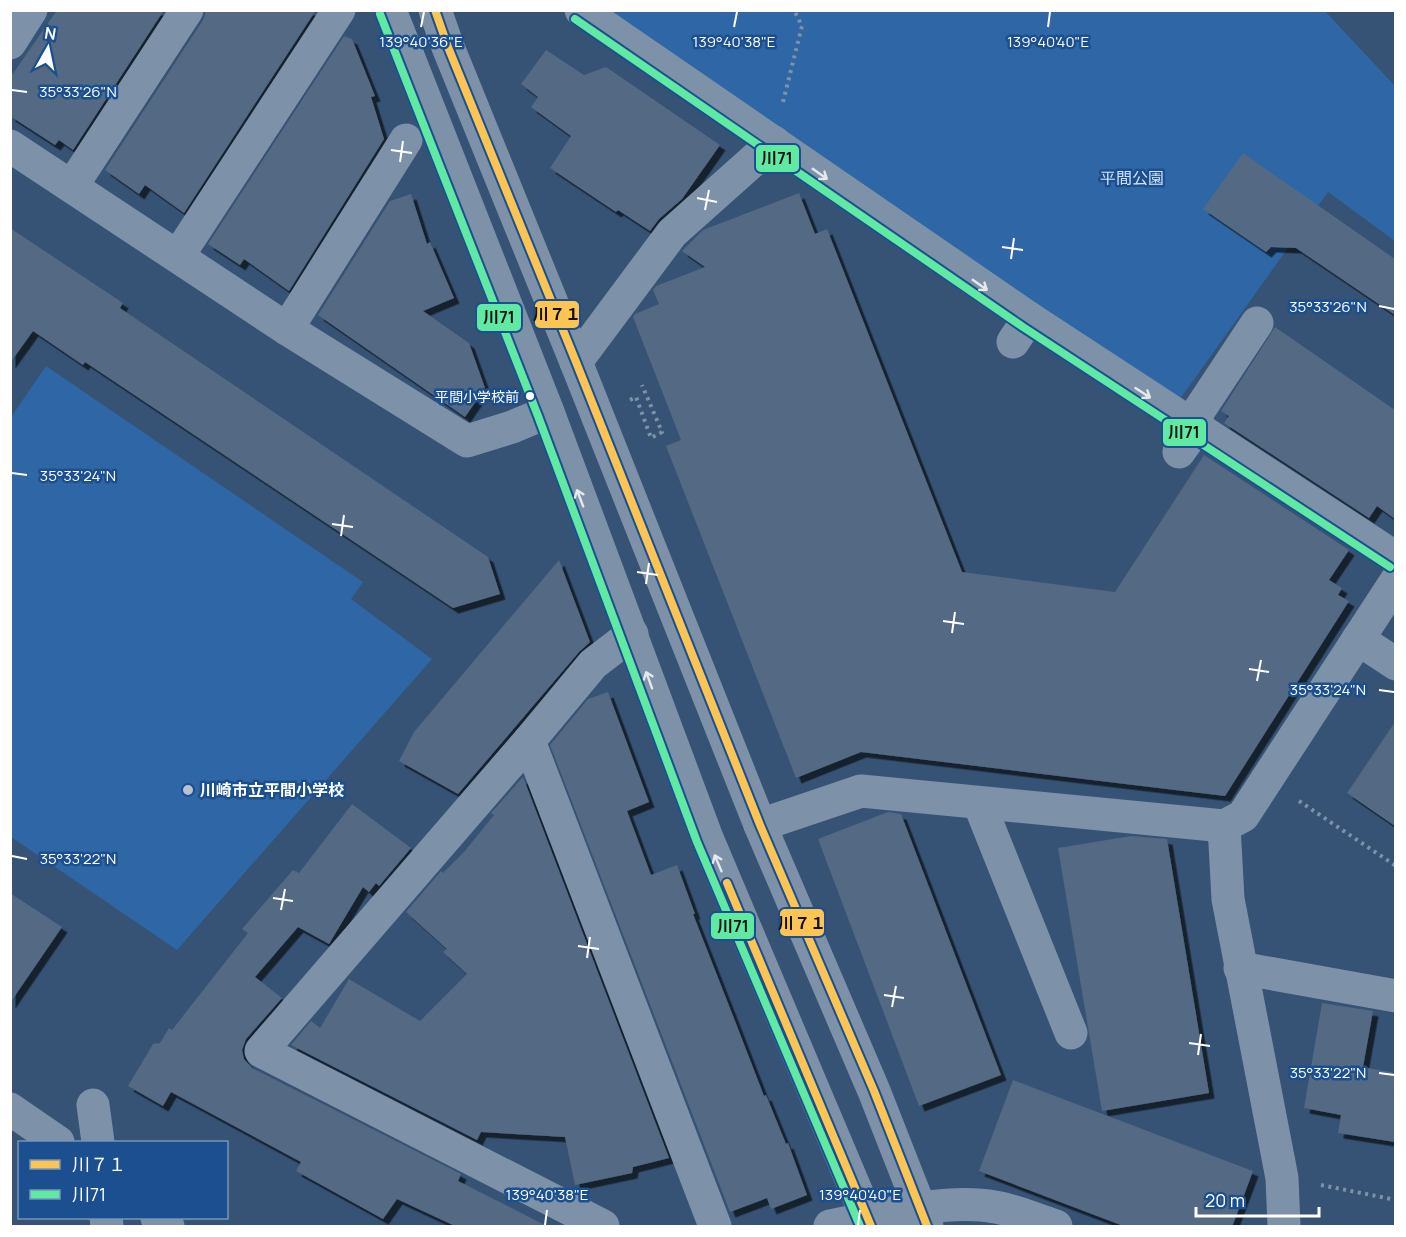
<svg xmlns="http://www.w3.org/2000/svg" width="1406" height="1237" viewBox="0 0 1406 1237" font-family="Manrope,'Noto Sans JP',sans-serif">
<defs>
<filter id="shadow"><feDropShadow dx="5.5" dy="5.5" stdDeviation="0" flood-color="#0009"/></filter>
</defs>
<rect width="100%" height="100%" fill="#365274"/>
<g fill="#2f66a5">
<path d="M596,11H1325L1395,86V241L1328,192L1175,406Z"/>
<path d="M46,366L363,582L351,599L432,659L177,950L11,837V417Z"/>
</g>
<g fill="#526984" filter="url(#shadow)">
<path d="M57,10H164L73,150L59,140L55,145L10,116V78Z"/>
<path d="M206,10H316L184,213L145,185L139,194L105,170L203,20Z"/>
<path d="M344,36L352,39L375,96L371,97L384,139L289,291L244,259L240,265L208,244Z"/>
<path d="M546,50L584,75L606,67L720,145L682,199L659,219L650,231L618,210L616,212L550,168L571,136L531,107L538,97L521,84Z"/>
<path d="M1243,153L1395,259V315L1296,248L1271,247L1266,252L1203,209Z"/>
<path d="M799,193L815,234L827,229L962,572L1115,592L1204,455L1349,550L1329,580L1342,588L1338,595L1349,601L1225,796L861,752L796,778L666,446L681,440L633,317L635,314L659,304L653,290L656,286L705,267L682,251L703,230Z"/>
<path d="M411,194L427,244L430,242L454,298L423,311L469,343L485,388L465,417L318,315L390,201Z"/>
<path d="M10,228L123,303L120,308L488,557L500,594L453,608L85,362L83,365L33,331L10,363Z"/>
<path d="M1275,327L1395,410V519L1377,506L1369,518L1224,423L1229,416L1221,411Z"/>
<path d="M559,560L590,642L579,652L458,794L399,761L414,732Z"/>
<path d="M608,692L649,802L627,811L651,875L677,865L695,914H693L735,1021L764,1096L766,1095L786,1144L788,1143L807,1195L771,1209L767,1198L730,1212L550,745L588,699Z"/>
<path d="M1395,722V826L1347,793Z"/>
<path d="M523,777L669,1158L633,1167L632,1173L575,1185L565,1137L481,1132L477,1140L291,1045L311,1021L320,1028L349,979L420,1021L467,974L443,952L447,949L406,912L441,871L443,873L464,852L494,815L491,813Z"/>
<path d="M352,804L411,848L379,886L376,883L369,892L363,887L329,944L298,927L255,977L282,998L246,1039L242,1050L244,1059L252,1068L461,1174L458,1181L549,1227H457L397,1199L383,1219L296,1171L301,1162L171,1092L163,1106L128,1086L153,1044L160,1043L169,1028L172,1030L248,933L242,929L293,870L299,873Z"/>
<path d="M888,812L901,814L1001,1075L919,1106L818,839Z"/>
<path d="M1131,836L1167,839L1209,1093L1102,1111L1058,848Z"/>
<path d="M10,893L62,927L10,1003Z"/>
<path d="M1322,1003L1373,1011L1363,1067L1395,1073V1142L1338,1133L1341,1115L1304,1108Z"/>
<path d="M1013,1080L1253,1171L1232,1227H1126L979,1171Z"/>
</g>
<g fill="none" stroke-linecap="round" stroke-linejoin="round">
<g stroke="#7d92a8" stroke-width="4" stroke-dasharray="3 4.5" stroke-linecap="butt">
<path d="M783,102L802,26L794,10"/>
<path d="M630,400L636,397L651,438L662,432L642,385"/>
<path d="M1299,801L1396,866"/>
<path d="M1321,1185L1396,1200"/>
</g>
<g stroke="#7d92a8" stroke-width="33">
<path d="M390,10L548,412L707,838L871,1226"/>
<path d="M435,10L448,47L576,362L760,825L874,1091L927,1226"/>
<path d="M581,10L1029,318L1396,558"/>
<path d="M10,43L31,10"/>
<path d="M10,146L287,329L467,441L512,427L548,412"/>
<path d="M72,186L187,10"/>
<path d="M178,256L339,10"/>
<path d="M287,329L406,140"/>
<path d="M1013,342L1029,318"/>
<path d="M576,362L672,233L774,142"/>
<path d="M1179,452L1196,428L1198,412L1257,323"/>
<path d="M1358,639L1396,664"/>
<path d="M529,741L715,1226"/>
<path d="M979,803L1071,1033"/>
<path d="M760,825L861,791L1224,826L1243,816L1396,581"/>
<path d="M1224,826L1228,899L1282,1178L1284,1226"/>
<path d="M1240,968L1396,996"/>
<path d="M93,1105L98,1142"/>
<path d="M10,1109L58,1142"/>
<path d="M106,1218L107,1226"/>
<path d="M157,1218L168,1226"/>
<path d="M603,1226L261,1051L529,741L593,664L632,634"/>
<path d="M830,1226C879,1216 945,1198 995,1207C1015,1210 1036,1220 1056,1226"/>
</g>
<defs>
<g id="bus-1">
<path d="M435,10L448,47L576,362L760,825L874,1091L927,1226"/>
<path d="M727,883L871,1226"/>
</g>
<g id="bus-2">
<path d="M380,14L538,416L697,842L860,1226"/>
<path d="M575,19L1023,327L1390,567"/>
</g>
</defs>
<use href="#bus-1" stroke="#1b4f8f" stroke-width="12"/>
<use href="#bus-2" stroke="#1b4f8f" stroke-width="12"/>
<use href="#bus-1" stroke="#fcc553" stroke-width="8"/>
<use href="#bus-2" stroke="#60e9a3" stroke-width="8"/>
</g>
<defs><path id="oneway-shaft" d="M-6 0H5M1.5-3L5.5 0L1.5 3" fill="none" stroke-width="1.6" stroke-linecap="round" stroke-linejoin="round" transform="scale(1.5)"/></defs>
<g stroke="#e5e9ee">
<use href="#oneway-shaft" transform="translate(820 174) rotate(35)"/>
<use href="#oneway-shaft" transform="translate(980 285) rotate(35)"/>
<use href="#oneway-shaft" transform="translate(1143 393) rotate(33)"/>
<use href="#oneway-shaft" transform="translate(580 498) rotate(-111)"/>
<use href="#oneway-shaft" transform="translate(649 680) rotate(-110)"/>
<use href="#oneway-shaft" transform="translate(718 863) rotate(-113)"/>
</g>
<path fill="none" stroke="#fff" stroke-width="2" d="M421,27L424,12M734,27L737,12M1048,27L1050,12M12,90L27,92M391,150L412,153M400,162L403,141M697,198L717,202M705,210L709,190M1002,247L1023,250M1011,259L1014,238M1379,306L1394,309M12,473L27,475M332,524L353,527M341,536L344,515M637,572L658,575M646,584L649,563M943,621L964,624M952,633L955,612M1249,669L1269,672M1257,681L1261,660M1379,690L1394,692M12,856L27,859M273,898L293,901M281,910L285,889M578,946L599,949M587,958L590,937M884,995L904,998M892,1007L896,986M1189,1043L1210,1046M1198,1055L1201,1034M1379,1073L1394,1075M545,1225L547,1210M858,1225L860,1210"/>
<circle fill="#fff" stroke="#1b4f8f" stroke-width="2" cx="530" cy="396" r="5"/>
<circle fill="#b9c2ce" stroke="#1b4f8f" stroke-width="2" cx="188" cy="790" r="6"/>
<g text-anchor="middle" stroke-width="5" stroke-linejoin="round" paint-order="stroke">
<g font-size="14" fill="#fff" stroke="#1b4f8f" text-anchor="end">
<text x="519" y="402">平間小学校前</text>
</g>
<g font-size="16" fill="#cfe3fa" stroke="#1b4f8f">
<text x="1132" y="184">平間公園</text>
</g>
<g font-size="16" font-weight="bold" fill="#fff" stroke="#1b4f8f" text-anchor="start">
<text x="200" y="796">川崎市立平間小学校</text>
</g>
</g>
<g font-size="15" text-anchor="middle" fill="#fff" stroke="#1b4f8f" stroke-width="5" stroke-linejoin="round" paint-order="stroke">
<text x="734" y="47">139°40'38"E</text>
<text x="421" y="47">139°40'36"E</text>
<text x="1048" y="47">139°40'40"E</text>
<text x="78" y="97">35°33'26"N</text>
<text x="1328" y="312">35°33'26"N</text>
<text x="78" y="481">35°33'24"N</text>
<text x="1328" y="695">35°33'24"N</text>
<text x="78" y="864">35°33'22"N</text>
<text x="1328" y="1078">35°33'22"N</text>
<text x="547" y="1200">139°40'38"E</text>
<text x="860" y="1200">139°40'40"E</text>
</g>
<g stroke="#1b4f8f" stroke-width="2">
<rect x="755" y="144" width="45" height="29" rx="6" fill="#60e9a3"/>
<rect x="534" y="300" width="46" height="29" rx="6" fill="#fcc553"/>
<rect x="476" y="303" width="46" height="29" rx="6" fill="#60e9a3"/>
<rect x="1162" y="418" width="45" height="29" rx="6" fill="#60e9a3"/>
<rect x="779" y="908" width="46" height="29" rx="6" fill="#fcc553"/>
<rect x="710" y="912" width="45" height="28" rx="6" fill="#60e9a3"/>
</g>
<g font-size="16" text-anchor="middle" font-weight="bold" fill="#111">
<text x="777" y="164">川71</text>
<text x="557" y="320">川７１</text>
<text x="499" y="323">川71</text>
<text x="1184" y="438">川71</text>
<text x="802" y="929">川７１</text>
<text x="733" y="932">川71</text>
</g>
<rect width="1406" height="1237" fill="none" stroke="#ffffff" stroke-width="24"/>
<rect x="18" y="1141" width="210" height="78" fill="#1b4f8f" stroke="#7695bc" stroke-width="1.5"/>
<rect x="30" y="1160" width="30" height="9" fill="#fcc553" stroke="#7695bc" stroke-width="1.5"/>
<text x="72" y="1171" font-size="18" fill="#ffffff">川７１</text>
<rect x="30" y="1190" width="30" height="9" fill="#60e9a3" stroke="#7695bc" stroke-width="1.5"/>
<text x="72" y="1201" font-size="18" fill="#ffffff">川71</text>
<g transform="translate(48 48) rotate(9)" stroke="#1b4f8f" stroke-width="4.5" paint-order="stroke">
<path d="M0-4.5L10 22L0 15L-10 22Z" fill="#ffffff"/>
<text y="-9" font-size="16" font-weight="bold" text-anchor="middle" fill="#ffffff">N</text>
</g>
<path d="M1196 1207v9h123v-9" fill="none" stroke="#ffffff" stroke-width="3"/>
<text x="1205" y="1207" font-size="18" fill="#ffffff" stroke="#1b4f8f" stroke-width="4.5" paint-order="stroke">20 m</text>
</svg>
